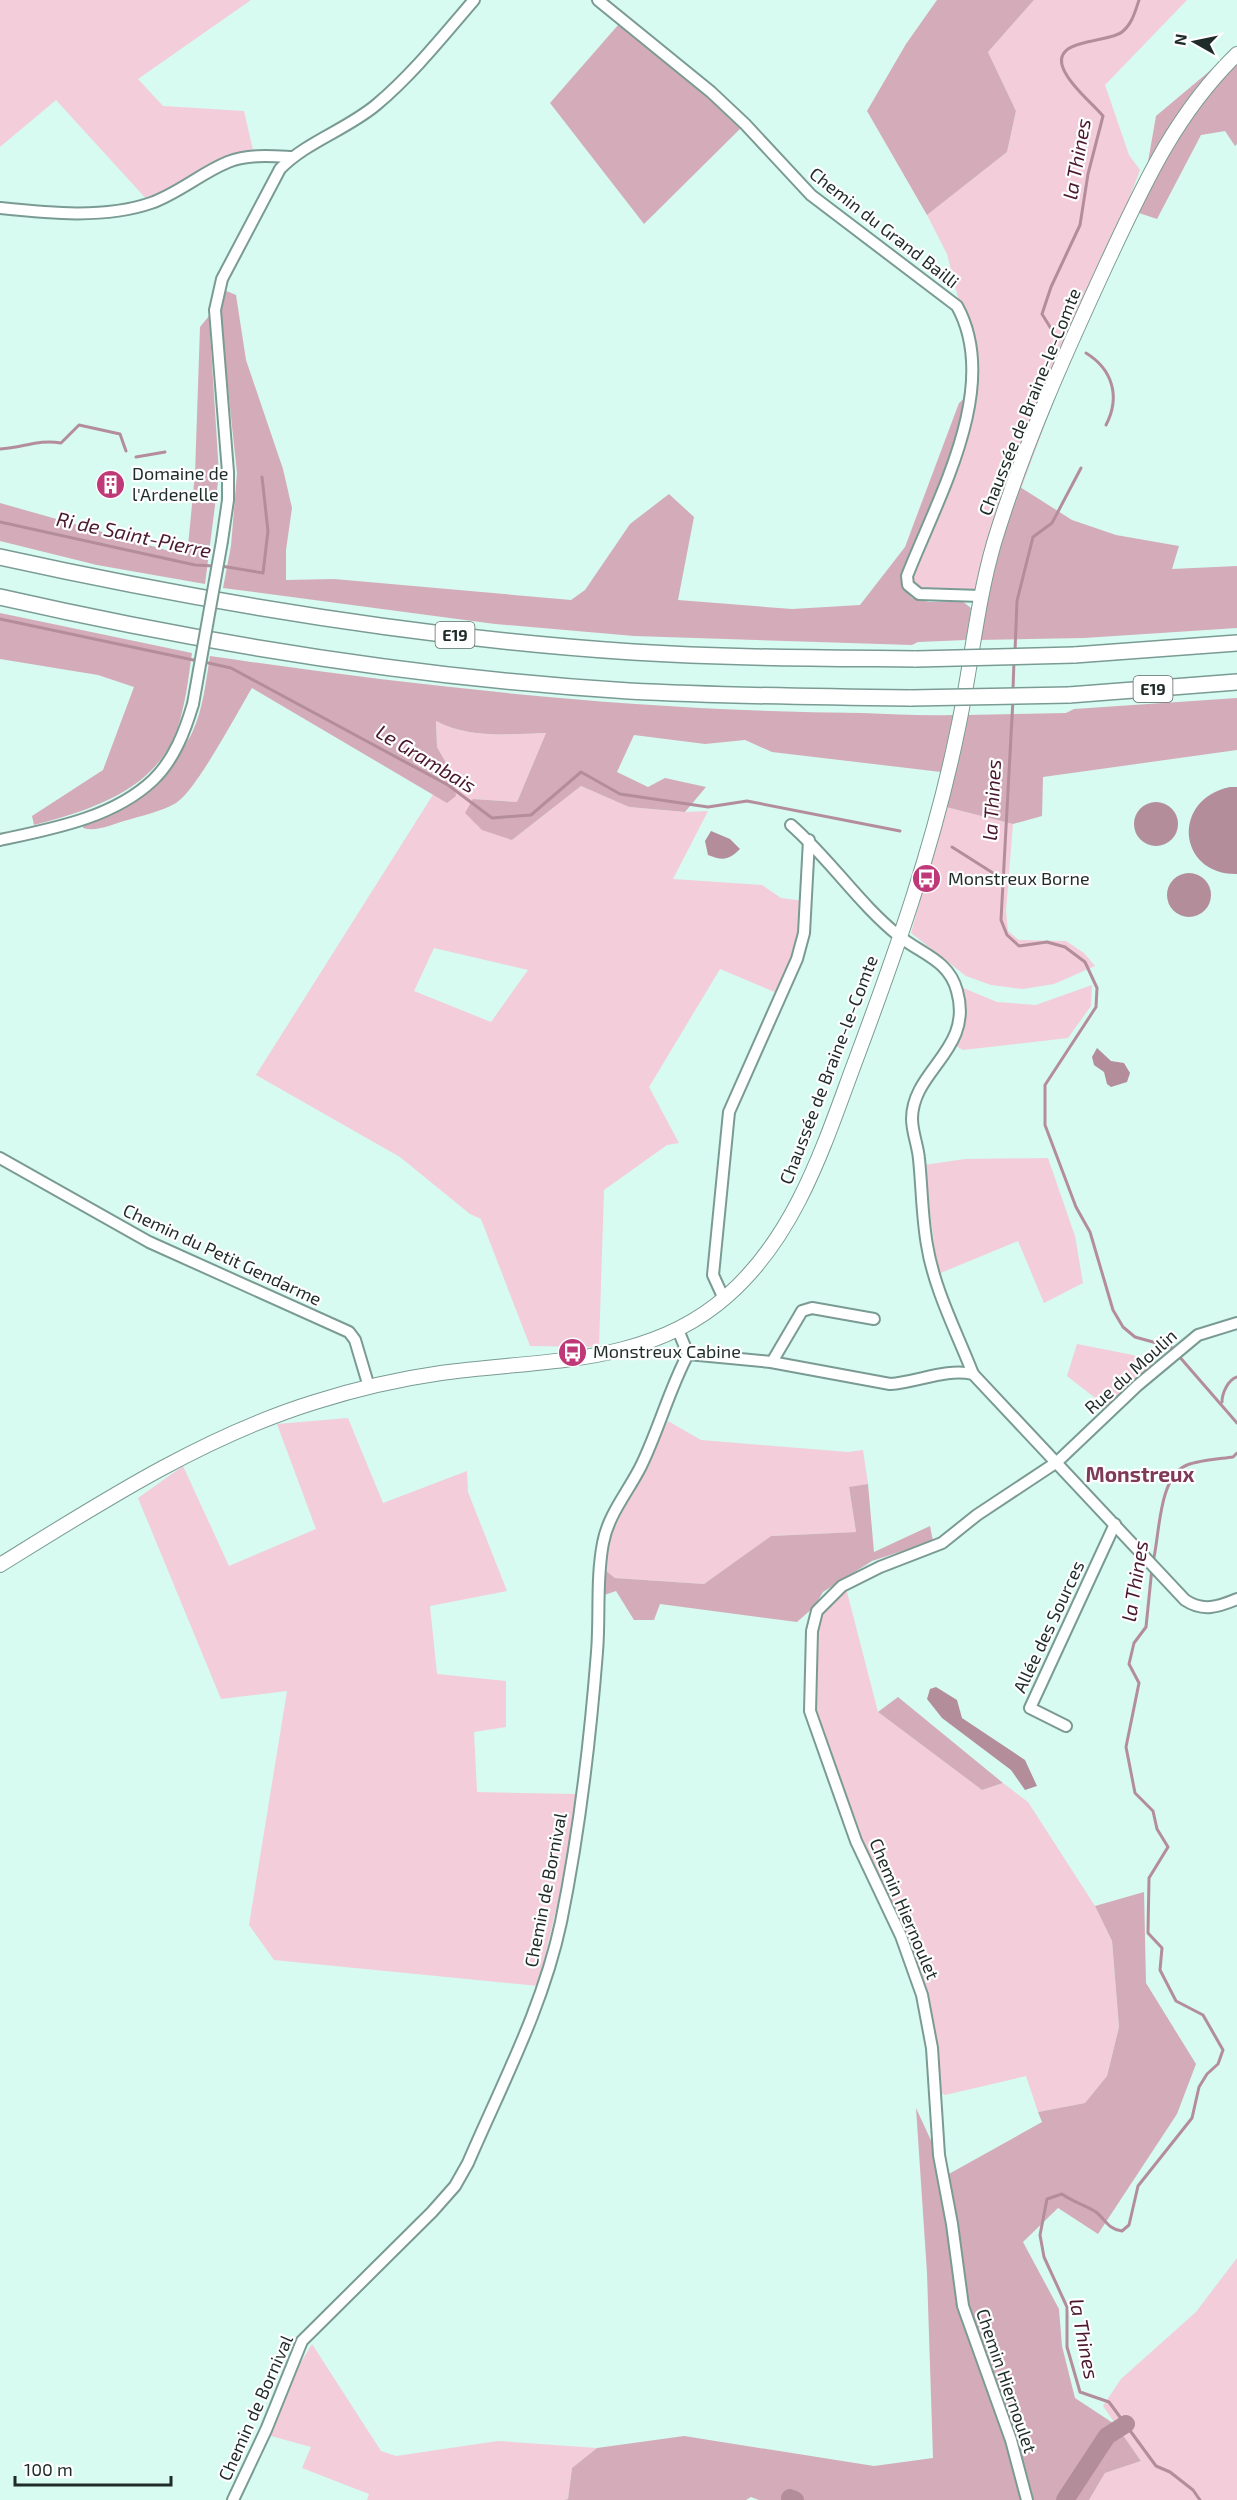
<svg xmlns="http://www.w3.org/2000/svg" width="1237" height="2500" viewBox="0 0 1237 2500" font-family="'Exo 2',sans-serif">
<rect width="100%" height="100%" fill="#d7faf1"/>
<g fill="#f3cdda" fill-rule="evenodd">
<path d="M0,0H251L138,79L163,106L244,111L253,150L257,155L230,161L150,203L56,100L0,147Z"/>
<path d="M1034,0H1187L1105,85L1129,155L1140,170L981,596L904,588L965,421L972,353L947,254L927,215L1007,152L1016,111L988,52Z"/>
<path d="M436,721C470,739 508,734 546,733L517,802L473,799L512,840L581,786L629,807L685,812L708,811L673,879L762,885L781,898L804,901L801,931L777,993L720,969L649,1087L679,1143L667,1145L604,1190L599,1347L530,1346L481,1219L470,1214L400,1157L256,1075L434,793L447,803L453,775L437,747ZM434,948L528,970L491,1022L414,991Z"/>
<path d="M946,807L1013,824L1006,911L1008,931L1019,940L1066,941L1084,953L1095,966L1054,984L1023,989L991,985L966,976L911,933Z"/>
<path d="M1092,985L1091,1006L1068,1038L963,1050L956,1046L965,1021L961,987L997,1002L1036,1005Z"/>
<path d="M1048,1158L1075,1236L1083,1283L1044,1303L1018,1241L938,1274L924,1165L965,1159Z"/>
<path d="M1077,1344L1133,1355L1153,1365L1107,1407L1067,1376Z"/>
<path d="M348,1418L383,1503L467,1471L468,1492L507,1591L430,1606L437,1674L506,1681V1727L474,1732L477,1792L576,1794L564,1876L538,1986L274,1960L249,1925L287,1691L221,1699L138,1498L183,1466L229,1566L316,1529L277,1424Z"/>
<path d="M668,1421L701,1440L848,1452L863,1450L868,1484L849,1488L856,1532L771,1536L704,1584L615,1578L605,1570L608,1540L616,1517Z"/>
<path d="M846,1588L878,1712L982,1790L1003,1783L1028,1802L1095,1906L1112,1941L1119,2027L1107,2076L1085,2103L1038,2112L1026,2076L945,2095L938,2091L926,2001L864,1856L813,1713L817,1623L824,1607Z"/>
<path d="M1237,2258V2500H1089L1105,2473L1141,2461L1103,2406L1121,2379L1196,2312Z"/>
<path d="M312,2344L381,2451L396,2456L498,2441L597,2448L572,2468L568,2499L564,2500H367L369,2494L302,2468L311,2447L271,2436L292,2377Z"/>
</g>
<g fill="#d4acb9">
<path d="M937,0H1034L988,52L1016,111L1007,152L927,215L867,111L906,44Z"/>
<path d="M619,24L711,92L745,124L644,224L550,103Z"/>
<path d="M1237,48V144L1235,146L1225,131L1201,135L1157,219L1139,213L1156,116Z"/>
<path d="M224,290L236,295L246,360L283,469L292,508L286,550V580L334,579L571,600L585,590L630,524L669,494L694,517L678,600L792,609L860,605L905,547L959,403L966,397L947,474L901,578L904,588L912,598L929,602L962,601L971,608L966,640L918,642L912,645L634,636L495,624L223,588L231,546L237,473L220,314Z"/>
<path d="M209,316L219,474L205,584L97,565L0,541V503L187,556L195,474L200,327Z"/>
<path d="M1020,487L1072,520L1116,535L1179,546L1172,569L1237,566V628L1084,638L978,640L1003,535Z"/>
<path d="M0,613L192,653C189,673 187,693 182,712C166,787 98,808 34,825L32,816L103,770L134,687L98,675L0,659Z"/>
<path d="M210,656C427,688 643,711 862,713C893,714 922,716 953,715L941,772L772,752L745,740L705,744L634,735L617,772L648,787L665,778L706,787L685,812L629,807L581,786L512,840L482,830L465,813L473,799L517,802L546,733C508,734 470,739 436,721L437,747L453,775L456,796L447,803L252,688C238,711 196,791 176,803C160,812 141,816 124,821C111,825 96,832 83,828V825C116,812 177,765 192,733C203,710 206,681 210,656Z"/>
<path d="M1237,698V750L1043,777L1042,816L1013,824L946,807L965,715L1066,713L1074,709Z"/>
<path d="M868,1484L874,1552L930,1526L933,1541L872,1561L823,1592L814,1607L797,1622L660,1604L654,1620H634L616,1591L604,1595L605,1570L615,1578L704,1584L771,1536L856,1532L849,1487Z"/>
<path d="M898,1697L1003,1783L982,1790L878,1712Z"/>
<path d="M1144,1892L1146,1983L1196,2064L1177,2114L1098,2234L1058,2208L1023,2242L1059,2309L1062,2346L1075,2398L1116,2425L1141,2461L1105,2473L1089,2500H759L751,2497L746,2500H564L568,2499L572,2468L597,2448L684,2436L874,2466L933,2458L927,2273L916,2108L947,2175L1042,2122L1038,2112L1085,2103L1107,2076L1119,2027L1112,1941L1095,1906Z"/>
</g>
<g fill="#b48d9b">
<path d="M1230,787H1237V874C1177,875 1171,799 1230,787Z"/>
<circle cx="1156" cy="824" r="22"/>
<path d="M711,831L730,839L740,849C729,860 723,861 708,855L705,841Z"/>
<circle cx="1189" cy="895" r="22"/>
<path d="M1097,1048L1111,1061L1124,1063L1130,1073L1127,1082L1111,1087L1107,1084L1104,1072L1094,1065L1092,1057Z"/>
<path d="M936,1687L957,1700L962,1718L1025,1760L1037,1786L1025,1790L1011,1770L942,1718L927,1699L930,1689Z"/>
</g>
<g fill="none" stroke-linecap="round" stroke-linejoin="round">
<g stroke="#b48d9b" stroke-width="3">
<path d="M1055,335L1042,314L1051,287L1080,225L1088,174L1103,116C1092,103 1075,90 1066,74C1044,37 1108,44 1122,32C1132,24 1135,12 1139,0"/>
<path d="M1086,353C1112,369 1121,396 1106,425"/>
<path d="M0,449C23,448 38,439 61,443L79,425L120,434L126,451"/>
<path d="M136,457L165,452"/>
<path d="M0,522L195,565L214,566"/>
<path d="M221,566L263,573L268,531L262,477"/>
<path d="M0,619L198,661"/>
<path d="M1015,651L1017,601L1033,537L1052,523L1081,468"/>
<path d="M204,662L231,668L448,785L492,818L531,815L581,772L620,794L708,807L747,801L900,831"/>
<path d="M1013,690L1014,660"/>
<path d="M1013,699L1001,920L1007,935L1019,946L1047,942L1065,947L1085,962L1097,988L1096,1007L1045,1085V1125L1076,1207L1090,1232L1113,1310L1123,1327L1135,1337L1171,1347L1237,1423"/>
<path d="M952,847L1004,880"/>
<path d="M1222,1402C1222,1393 1228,1380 1237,1377"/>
<path d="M1153,1562C1160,1534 1158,1477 1187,1465C1200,1460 1218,1459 1233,1457L1237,1453"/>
<path d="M1152,1568L1146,1627L1134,1643L1129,1664L1139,1683L1126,1747L1135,1793L1153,1811L1157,1829L1168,1847L1149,1878L1148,1933L1162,1948L1160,1970L1176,2001L1203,2015L1223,2050L1218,2064L1207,2074L1199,2087L1192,2118L1138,2186L1129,2225L1122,2231C1108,2229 1106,2220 1096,2212C1085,2205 1073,2202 1062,2194L1047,2199L1040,2235L1044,2257L1067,2307V2347L1080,2392L1109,2402L1156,2466L1170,2472L1193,2490L1200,2500"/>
</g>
<g stroke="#b48d9b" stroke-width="18">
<path d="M790,2498L795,2500"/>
<path d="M1065,2500L1107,2436L1126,2424"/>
</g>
<defs>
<g id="minor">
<path d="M598,0L711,92L745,124L811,195L957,306C1002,387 937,499 907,576L908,585L919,594L981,596"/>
<path d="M0,208C48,213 105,219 151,203C179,193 201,173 228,162C249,154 271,156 292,157"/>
<path d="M222,541L228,500V472L215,310L222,279L280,169C306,142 346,130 376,105C412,75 443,36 474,0"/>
<path d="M791,825C830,859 859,904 899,936C921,954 949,960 957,991C974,1050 912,1070 912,1119C912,1132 918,1146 919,1159C922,1188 922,1217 927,1245C934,1289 957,1333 973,1374"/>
<path d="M0,840C51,829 113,818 153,780C174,760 185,731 193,704"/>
<path d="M0,1158L149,1242L349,1332L355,1340L369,1387"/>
<path d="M724,1299L713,1275L729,1112L797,959L804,933L809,840"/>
<path d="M678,1330L688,1354"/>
<path d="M688,1354L771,1362L890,1384C918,1382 946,1368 973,1374L1185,1600C1203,1612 1218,1607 1237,1599"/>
<path d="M772,1362L802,1311L812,1308L874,1319"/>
<path d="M1066,1726L1030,1708L1115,1524"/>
<path d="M233,2500L266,2430L302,2341L432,2212L455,2186L468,2163C502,2084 543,2007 561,1922C579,1834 590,1742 597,1652C600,1616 596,1579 603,1543C608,1515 628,1492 641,1466C659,1429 669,1390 688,1354"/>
<path d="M1027,2500L1011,2440L963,2306L952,2224L939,2155L932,2048L922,1995L901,1936L856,1841L810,1711L812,1631L817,1611L842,1586L880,1567L942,1543L977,1515L1057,1462L1138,1385L1198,1335L1237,1323"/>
</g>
<path id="major" d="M0,1565C100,1503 202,1437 315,1402C356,1389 399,1379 441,1373C541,1359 647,1367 727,1296C796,1236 824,1145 855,1062C895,955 934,845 957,733C971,670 976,605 994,543C1023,447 1065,354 1107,263C1143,186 1175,114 1237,54"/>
<g id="highway">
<path d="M0,557C209,603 419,638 633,652C727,658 822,658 916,659"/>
<path d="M0,597C207,644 417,678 629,691C723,696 817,697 911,698"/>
<path d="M1074,655L1237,643"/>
<path d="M1069,695L1237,682"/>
</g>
</defs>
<use href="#minor" stroke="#7a9b93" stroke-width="14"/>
<use href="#major" stroke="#7a9b93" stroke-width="16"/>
<use href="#highway" stroke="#7a9b93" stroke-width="18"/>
<use href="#minor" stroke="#fff" stroke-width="10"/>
<use href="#major" stroke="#fff" stroke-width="14"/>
<use href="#highway" stroke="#fff" stroke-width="15"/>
<defs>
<path id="minor-bridge" d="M193,704L222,541"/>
<g id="highway-bridge">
<path d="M916,659L1074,655"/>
<path d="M911,698L1069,695"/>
</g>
</defs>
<use href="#minor-bridge" stroke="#7a9b93" stroke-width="14" stroke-linecap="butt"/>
<use href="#highway-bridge" stroke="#7a9b93" stroke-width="18" stroke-linecap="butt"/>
<use href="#minor-bridge" stroke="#fff" stroke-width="10"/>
<use href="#highway-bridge" stroke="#fff" stroke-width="15"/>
</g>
<defs>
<symbol id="building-disc" viewBox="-11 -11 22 22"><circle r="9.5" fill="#bf3877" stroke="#fefefe"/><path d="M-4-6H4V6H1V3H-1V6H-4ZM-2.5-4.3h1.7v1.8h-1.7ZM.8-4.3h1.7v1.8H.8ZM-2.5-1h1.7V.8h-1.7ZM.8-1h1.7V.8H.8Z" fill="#fff"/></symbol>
<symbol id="bus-disc" viewBox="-11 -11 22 22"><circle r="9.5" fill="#bf3877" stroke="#fefefe"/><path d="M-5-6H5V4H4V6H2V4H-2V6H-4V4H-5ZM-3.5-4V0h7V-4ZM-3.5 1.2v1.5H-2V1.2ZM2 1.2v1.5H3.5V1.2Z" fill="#fff"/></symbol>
</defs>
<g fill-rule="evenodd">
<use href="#building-disc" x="94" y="468" width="33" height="33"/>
<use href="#bus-disc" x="910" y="862" width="33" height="33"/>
<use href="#bus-disc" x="556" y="1336" width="33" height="33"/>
</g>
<g text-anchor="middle" stroke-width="4.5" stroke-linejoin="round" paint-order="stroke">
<g fill="#fefefe" stroke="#616a68" stroke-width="1.5">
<rect x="435.5" y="622" width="39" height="26" rx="4.5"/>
<rect x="1133.5" y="676" width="39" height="26" rx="4.5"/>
</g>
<g font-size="16" font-weight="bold" fill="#1e2b28">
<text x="455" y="641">E19</text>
<text x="1153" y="695">E19</text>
</g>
<g font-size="18" fill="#1e2b28" stroke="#fefefe">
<text transform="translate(884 228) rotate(38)" y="6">Chemin du Grand Bailli</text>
<text transform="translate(1030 402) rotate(-68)" y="6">Chaussée de Braine-le-Comte</text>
<text transform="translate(829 1070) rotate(-69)" y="6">Chaussée de Braine-le-Comte</text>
<text transform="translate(222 1255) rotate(25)" y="6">Chemin du Petit Gendarme</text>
<text transform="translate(1131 1372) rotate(-42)" y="6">Rue du Moulin</text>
<text transform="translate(1049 1627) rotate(-65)" y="6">Allée des Sources</text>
<text transform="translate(546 1890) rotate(-79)" y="6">Chemin de Bornival</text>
<text transform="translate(904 1909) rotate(67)" y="6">Chemin Hiernoulet</text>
<text transform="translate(1006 2381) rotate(71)" y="6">Chemin Hiernoulet</text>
<text transform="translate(256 2408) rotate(-66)" y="6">Chemin de Bornival</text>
</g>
<g font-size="18" fill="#1e2b28" stroke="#fefefe" text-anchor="start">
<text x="132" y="480">Domaine de<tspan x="132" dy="21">l'Ardenelle</tspan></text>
<text x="948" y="885">Monstreux Borne</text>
<text x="593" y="1358">Monstreux Cabine</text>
</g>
<g font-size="20" font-style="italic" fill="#4a182e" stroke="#fefefe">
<text transform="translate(1077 159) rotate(-80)" y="7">la Thines</text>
<text transform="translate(134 535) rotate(12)" y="7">Ri de Saint-Pierre</text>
<text transform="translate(426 759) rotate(31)" y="7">Le Grambais</text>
<text transform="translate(992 800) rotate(-87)" y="7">la Thines</text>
<text transform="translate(1135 1581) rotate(-81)" y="7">la Thines</text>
<text transform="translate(1084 2339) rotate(79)" y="7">la Thines</text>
</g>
<g font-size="21" font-weight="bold" fill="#7e3a56" stroke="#fefefe">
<text x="1140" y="1482">Monstreux</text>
</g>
</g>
<g transform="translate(1195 42) rotate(279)" stroke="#fefefe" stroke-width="4.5" paint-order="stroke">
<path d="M0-4.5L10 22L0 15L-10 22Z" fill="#1e2b28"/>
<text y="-9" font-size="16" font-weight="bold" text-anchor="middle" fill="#1e2b28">N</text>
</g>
<path d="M15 2476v9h156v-9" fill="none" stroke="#1e2b28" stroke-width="3"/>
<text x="24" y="2476" font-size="18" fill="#1e2b28" stroke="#fefefe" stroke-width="4.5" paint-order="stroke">100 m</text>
</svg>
